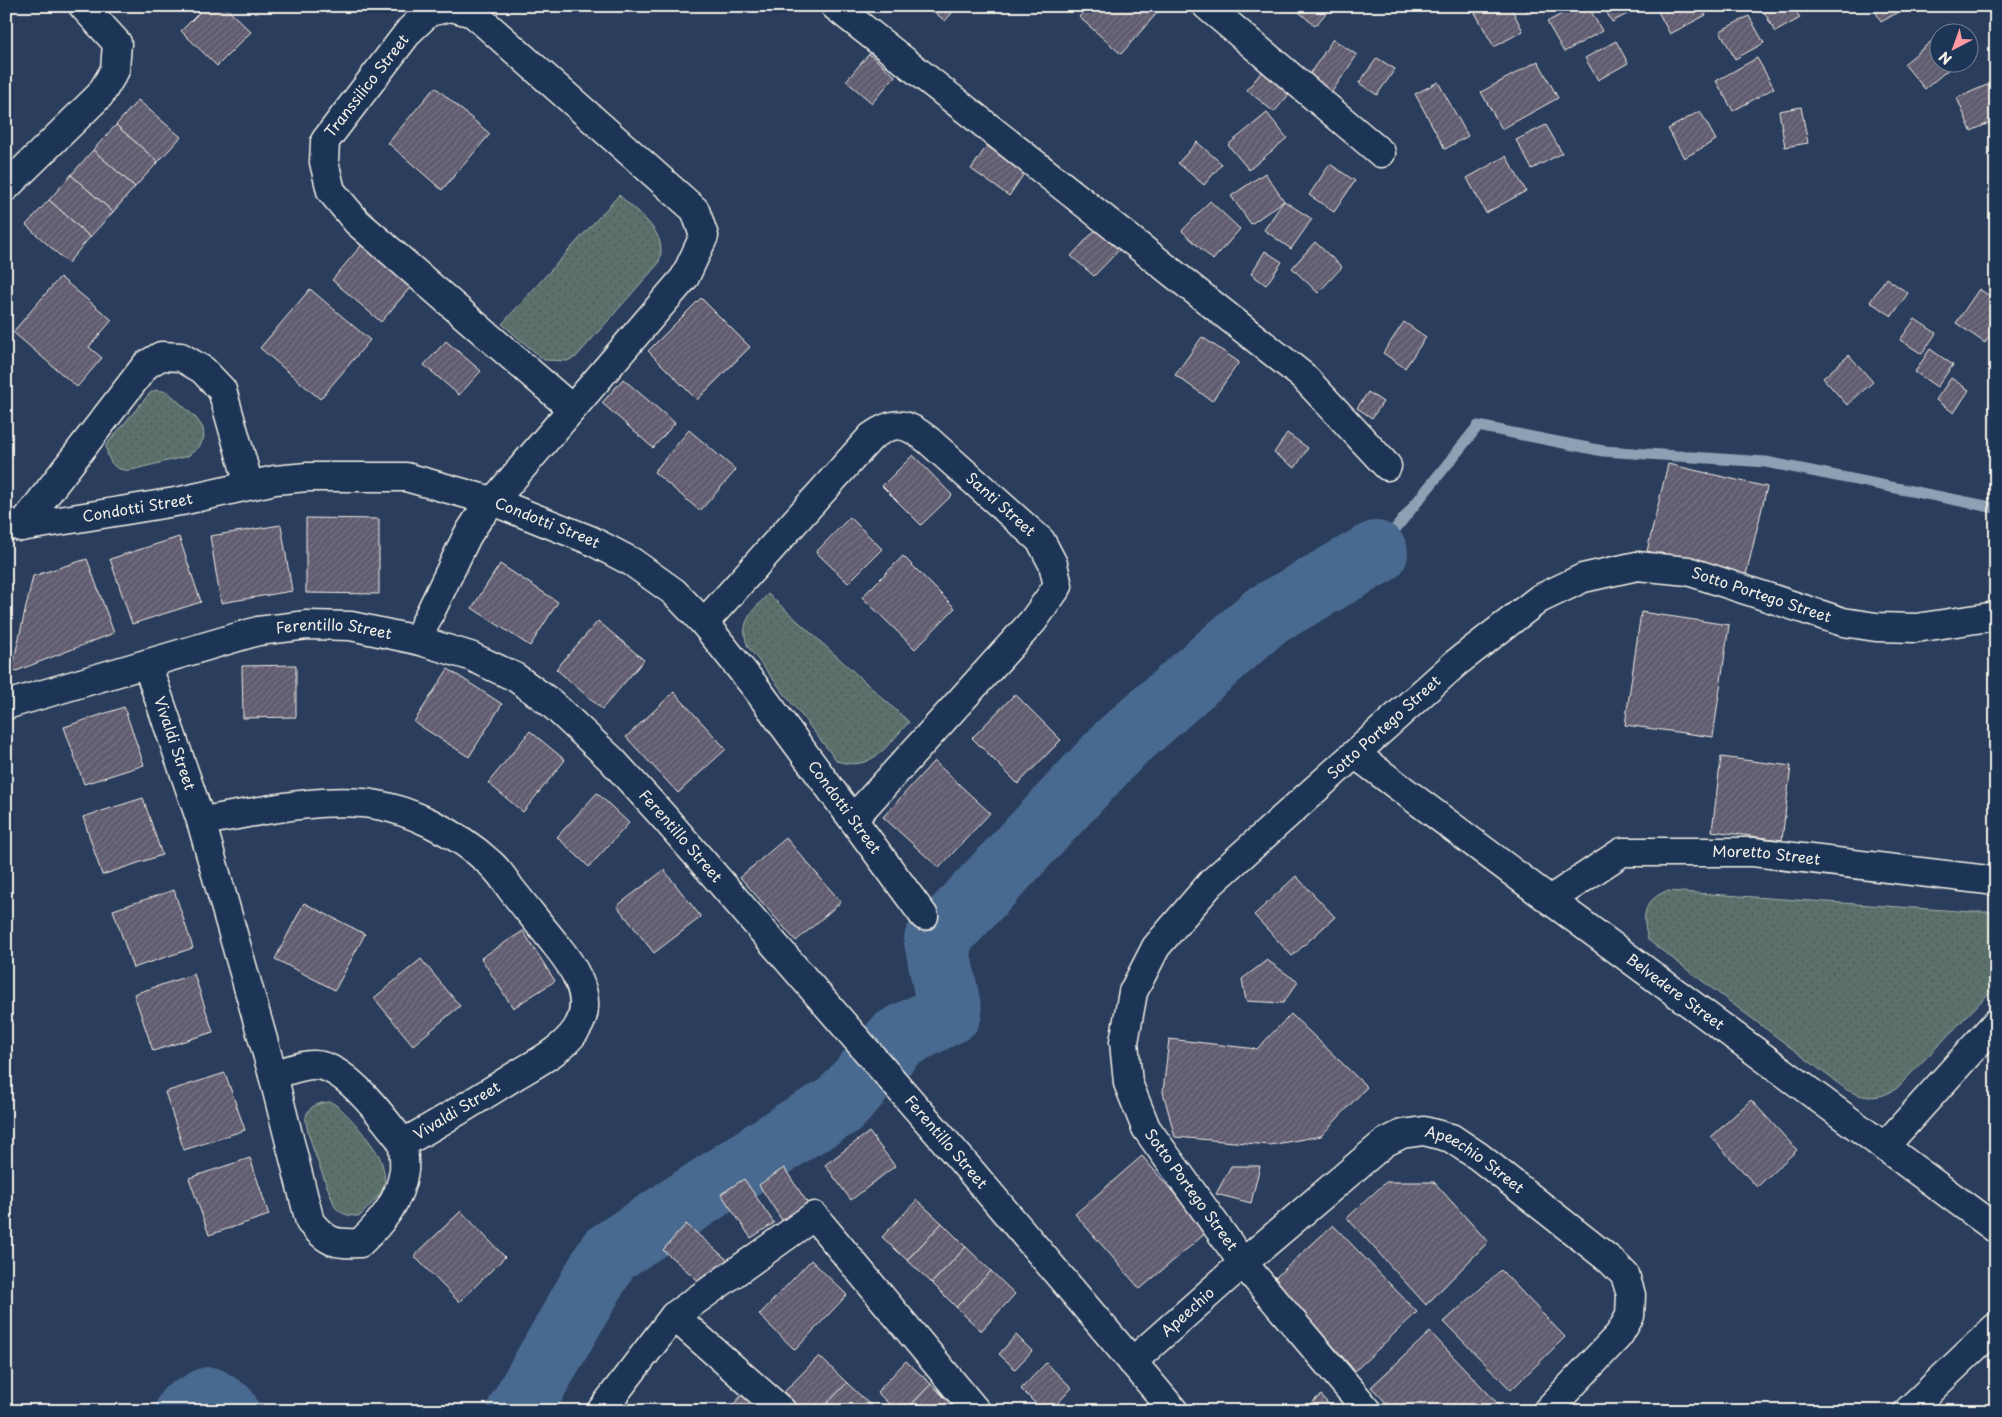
<svg xmlns="http://www.w3.org/2000/svg" width="2002" height="1417" viewBox="0 0 2002 1417" font-family="'Playpen Sans',sans-serif">
<defs>
<pattern id="grass-dots" width="8" height="8" patternUnits="userSpaceOnUse" patternTransform="scale(1.25)"><rect width="8" height="8" fill="#5b716c"/><path d="M2 2h.1M6 6h.1" fill="none" stroke="#515a57" stroke-width="1.8" stroke-linecap="round"/></pattern>
<pattern id="building-hatch" width="6" height="6" patternUnits="userSpaceOnUse" patternTransform="scale(1.25)"><rect width="6" height="6" fill="#605b6f"/><path d="M-1 1l2-2M0 6l6-6M5 7l2-2" fill="none" stroke="#777384"/></pattern>
</defs>
<rect width="100%" height="100%" fill="#2a3d5c"/>
<filter id="ink" filterUnits="userSpaceOnUse"><feTurbulence type="fractalNoise" baseFrequency=".02" numOctaves="2"/><feDisplacementMap in="SourceGraphic" scale="10" xChannelSelector="R" yChannelSelector="G"/><feConvolveMatrix kernelMatrix="1 2 1 2 8 2 1 2 1" color-interpolation-filters="sRGB"/></filter>
<g filter="url(#ink)">
<g fill="url(#grass-dots)" stroke="#a8b1aa">
<path d="M619,195C639,214 671,234 658,264L576,357L567,361L544,360L502,324Z"/>
<path d="M156,390L168,392L196,418L203,428L204,438L199,447L188,456L131,470C114,472 107,461 106,445L150,393Z"/>
<path d="M768,594L909,722C888,744 872,773 837,761L748,647C738,622 752,612 768,594Z"/>
<path d="M1666,891L1973,912H1995L1996,986L1897,1088C1880,1100 1864,1099 1847,1090L1648,940C1642,916 1642,902 1666,891Z"/>
<path d="M331,1102C344,1108 372,1143 379,1156C383,1165 386,1176 384,1186C381,1196 367,1208 360,1216C349,1216 342,1215 335,1207C329,1190 304,1131 306,1117C308,1105 322,1102 331,1102Z"/>
</g>
<g fill="none" stroke-linecap="round" stroke-linejoin="round">
<path stroke="#8ea0b3" stroke-width="11" d="M1376,553L1478,426L1603,451L1766,462L1996,508"/>
<g stroke="#4a6a90" stroke-width="64">
<path d="M187,1411L209,1399L227,1411"/>
<path d="M519,1411L609,1254L800,1128L840,1105L897,1039L950,1012L936,941L1120,744L1264,617L1376,553"/>
</g>
</g>
<g fill="url(#building-hatch)" stroke="#f4f1e8">
<path d="M206,6H224L251,32L217,66L181,31Z"/>
<path d="M927,6H958L945,21Z"/>
<path d="M1088,6H1163L1121,54L1079,17Z"/>
<path d="M1292,6H1332L1315,26Z"/>
<path d="M1482,6H1510L1523,31L1494,47L1474,11Z"/>
<path d="M1525,6H1542L1529,14Z"/>
<path d="M1576,6H1588L1602,31L1564,52L1547,22Z"/>
<path d="M1603,6H1642L1612,22Z"/>
<path d="M1655,6H1701L1706,15L1670,34Z"/>
<path d="M1761,6H1793L1800,18L1775,32Z"/>
<path d="M1873,6H1909L1881,22Z"/>
<path d="M1749,16L1764,43L1735,59L1720,31Z"/>
<path d="M1940,34V62H1957L1925,89L1904,64Z"/>
<path d="M1333,39L1357,55L1329,96L1306,80Z"/>
<path d="M1616,41L1628,63L1598,80L1585,58Z"/>
<path d="M869,54L895,76L872,103L846,81Z"/>
<path d="M1377,58L1395,69L1377,95L1359,83Z"/>
<path d="M1757,58L1774,88L1733,111L1716,81Z"/>
<path d="M1538,61L1558,98L1502,129L1481,92Z"/>
<path d="M1264,69L1291,92L1274,112L1247,90Z"/>
<path d="M1996,81V120L1971,131L1957,98Z"/>
<path d="M1438,82L1468,136L1445,149L1415,94Z"/>
<path d="M435,87L490,134L442,190L388,143Z"/>
<path d="M138,100L181,137L158,162L116,125Z"/>
<path d="M1801,107L1808,143L1785,147L1779,111Z"/>
<path d="M1700,111L1716,140L1684,158L1668,129Z"/>
<path d="M1267,113L1287,138L1249,170L1228,145Z"/>
<path d="M116,125L158,162L135,187L93,150Z"/>
<path d="M1546,125L1562,153L1532,169L1516,140Z"/>
<path d="M1197,142L1222,164L1204,185L1178,163Z"/>
<path d="M987,146L1025,172L1009,196L971,169Z"/>
<path d="M93,150L135,187L113,212L71,175Z"/>
<path d="M1506,156L1526,191L1486,213L1467,178Z"/>
<path d="M1330,164L1355,181L1334,212L1309,195Z"/>
<path d="M1265,173L1284,201L1251,224L1231,196Z"/>
<path d="M71,175L113,212L90,237L49,200Z"/>
<path d="M49,200L90,237L68,263L26,225Z"/>
<path d="M1210,201L1240,229L1213,260L1182,231Z"/>
<path d="M1284,201L1312,219L1291,249L1264,230Z"/>
<path d="M1097,228L1120,249L1094,276L1071,256Z"/>
<path d="M365,241L414,283L381,322L332,280Z"/>
<path d="M1315,242L1342,267L1318,293L1292,268Z"/>
<path d="M1265,251L1282,262L1266,285L1251,274Z"/>
<path d="M60,277L112,320L89,347L102,358L77,387L13,332Z"/>
<path d="M1886,278L1908,293L1892,316L1870,302Z"/>
<path d="M310,289L370,340L320,399L260,348Z"/>
<path d="M1979,289L1996,300V327L1985,343L1956,323Z"/>
<path d="M701,298L750,347L697,400L648,351Z"/>
<path d="M1915,319L1936,333L1922,354L1900,340Z"/>
<path d="M1404,322L1426,337L1405,368L1383,353Z"/>
<path d="M1202,337L1239,362L1212,401L1175,375Z"/>
<path d="M446,341L481,371L459,395L424,365Z"/>
<path d="M1930,349L1953,365L1937,387L1915,372Z"/>
<path d="M1849,355L1873,382L1847,405L1823,378Z"/>
<path d="M1951,378L1969,390L1954,413L1936,400Z"/>
<path d="M623,379L675,423L653,448L602,403Z"/>
<path d="M1368,392L1383,402L1372,418L1357,408Z"/>
<path d="M689,430L736,470L700,511L654,472Z"/>
<path d="M1287,433L1308,448L1295,468L1274,453Z"/>
<path d="M913,455L952,495L921,525L882,486Z"/>
<path d="M1668,464L1767,487L1746,575L1647,551Z"/>
<path d="M850,517L882,549L848,583L816,552Z"/>
<path d="M306,518L379,519V594L306,593Z"/>
<path d="M281,525L292,591L221,603L210,536Z"/>
<path d="M179,537L201,602L132,624L110,559Z"/>
<path d="M903,556L955,608L915,649L862,597Z"/>
<path d="M87,559L114,633L11,673L33,576Z"/>
<path d="M500,564L558,602L530,646L472,608Z"/>
<path d="M1641,612L1729,625L1713,737L1625,725Z"/>
<path d="M598,621L644,660L602,709L556,669Z"/>
<path d="M296,665V717L243,718L242,666Z"/>
<path d="M448,669L502,704L469,757L414,722Z"/>
<path d="M674,692L726,749L678,793L626,737Z"/>
<path d="M1015,694L1061,740L1018,784L972,738Z"/>
<path d="M124,707L144,765L84,784L64,727Z"/>
<path d="M530,731L565,760L523,812L488,783Z"/>
<path d="M1721,757L1791,766L1782,840L1712,831Z"/>
<path d="M934,761L990,813L939,868L883,817Z"/>
<path d="M597,793L629,823L589,867L557,837Z"/>
<path d="M143,798L162,855L102,875L83,817Z"/>
<path d="M786,838L841,902L796,941L740,877Z"/>
<path d="M664,870L701,917L654,953L617,906Z"/>
<path d="M1296,876L1335,917L1292,956L1254,915Z"/>
<path d="M174,890L193,948L133,968L113,910Z"/>
<path d="M304,903L365,934L335,990L275,959Z"/>
<path d="M523,931L555,981L513,1008L481,958Z"/>
<path d="M421,959L460,1006L413,1045L374,998Z"/>
<path d="M1267,960L1298,982L1283,1003L1246,1001L1242,979Z"/>
<path d="M194,974L213,1032L153,1051L134,994Z"/>
<path d="M1291,1014L1367,1087L1321,1136L1270,1145L1175,1137L1163,1092L1169,1039L1257,1049Z"/>
<path d="M225,1073L245,1130L184,1150L165,1092Z"/>
<path d="M1751,1100L1797,1150L1757,1187L1711,1137Z"/>
<path d="M869,1132L895,1166L851,1200L825,1165Z"/>
<path d="M1142,1156L1207,1232L1140,1289L1075,1214Z"/>
<path d="M250,1158L269,1215L209,1235L189,1178Z"/>
<path d="M1231,1166H1260L1251,1203L1216,1194Z"/>
<path d="M784,1168L813,1211L787,1228L759,1185Z"/>
<path d="M744,1179L774,1223L751,1238L721,1194Z"/>
<path d="M1386,1182H1434L1488,1242L1426,1305L1347,1218Z"/>
<path d="M917,1200L942,1223L907,1260L882,1237Z"/>
<path d="M461,1211L505,1257L459,1302L414,1256Z"/>
<path d="M942,1223L966,1247L932,1283L907,1260Z"/>
<path d="M686,1224L732,1264L709,1290L663,1250Z"/>
<path d="M1333,1225L1417,1312L1355,1371L1274,1279Z"/>
<path d="M966,1247L991,1271L956,1307L932,1283Z"/>
<path d="M811,1260L847,1295L795,1350L759,1315Z"/>
<path d="M1501,1270L1565,1337L1511,1390L1444,1322Z"/>
<path d="M991,1271L1015,1294L981,1331L956,1307Z"/>
<path d="M1430,1332L1500,1406L1494,1411H1394L1371,1387Z"/>
<path d="M1016,1335L1032,1351L1015,1369L999,1354Z"/>
<path d="M819,1356L847,1383L820,1411H803L784,1392Z"/>
<path d="M906,1361L931,1384L905,1411H896L877,1392Z"/>
<path d="M1046,1363L1072,1388L1050,1411H1043L1021,1389Z"/>
<path d="M847,1383L876,1410L875,1411H820Z"/>
<path d="M931,1384L954,1407L951,1411H905Z"/>
<path d="M745,1392L765,1411H727Z"/>
<path d="M1321,1395L1334,1411H1301Z"/>
</g>
<g fill="none" stroke-linecap="round" stroke-linejoin="round">
<defs>
<g id="minor">
<path d="M835,6L1303,376L1387,466"/>
<path d="M1207,6L1381,153"/>
<path d="M6,187L100,95L115,70L117,43L83,6"/>
<path id="s1" d="M6,522L21,527L78,518L181,501L275,480L307,477H406L492,501L590,540L632,562L674,592L704,623L756,688L924,916"/>
<path d="M21,527L146,365L161,356L181,357L203,370L222,390L249,485"/>
<path id="s2" d="M704,623L871,437C895,420 905,422 928,440L1041,541L1053,564L1058,586L1033,621L853,819"/>
<path d="M417,640L467,536L478,519L685,277L704,236L695,210L473,13L451,7L429,12L410,30L325,141L324,162L331,191L357,222L571,408"/>
<path id="s3" d="M147,664L201,821L273,1075L310,1222C328,1243 334,1244 360,1243C382,1222 400,1201 404,1170C405,1161 403,1151 403,1143"/>
<path id="s4" d="M6,705L258,631L307,625L351,626L417,640L470,656L515,677L551,703L612,760L663,816L958,1156L1174,1411"/>
<path id="s5" d="M1355,754L1550,900L1996,1229"/>
<path d="M201,821C254,813 308,799 362,803C405,806 459,834 490,863C498,870 505,880 511,889C526,908 541,926 556,945C575,968 596,1001 576,1030C561,1052 532,1065 510,1079C475,1101 440,1123 403,1143"/>
<path id="s6" d="M1550,900L1622,852H1753L1996,881"/>
<path d="M273,1075C288,1071 307,1062 322,1066C351,1073 385,1120 403,1143"/>
<path d="M1884,1147L1996,1023"/>
<path d="M674,1316L782,1411"/>
<path id="s7" d="M1132,1362L1243,1263L1384,1143L1402,1134L1424,1131L1451,1138L1478,1156L1610,1260L1625,1275L1631,1295L1630,1316L1619,1335L1547,1411"/>
<path d="M601,1411L674,1316L814,1216L976,1411"/>
<path id="s8" d="M1368,1411L1243,1263L1146,1128L1128,1083L1124,1042L1133,992L1156,947L1211,883L1456,663L1539,599L1583,578L1637,566L1688,571L1843,622L1876,627L1916,628L1996,616"/>
<path d="M1908,1411L1996,1327"/>
</g>
</defs>
<use href="#minor" stroke="#f4f1e8" stroke-width="31"/>
<use href="#minor" stroke="#1d3557" stroke-width="28"/>
</g>
</g>
<g text-anchor="middle" stroke-width="4" stroke-linejoin="round" paint-order="stroke">
<g font-size="15" fill="#f4f1e8" stroke="#1d3557">
<text transform="translate(367 86) rotate(-52)" y="5">Transsilico Street</text>
<text dy="5" stroke="none"><textPath href="#s2" startOffset="411">Santi Street</textPath></text>
<text dy="5" stroke="none"><textPath href="#s1" startOffset="134">Condotti Street</textPath></text>
<text dy="5" stroke="none"><textPath href="#s1" startOffset="554">Condotti Street</textPath></text>
<text dy="5" stroke="none"><textPath href="#s8" startOffset="1302">Sotto Portego Street</textPath></text>
<text dy="5" stroke="none"><textPath href="#s4" startOffset="339">Ferentillo Street</textPath></text>
<text dy="5" stroke="none"><textPath href="#s8" startOffset="868">Sotto Portego Street</textPath></text>
<text dy="5" stroke="none"><textPath href="#s3" startOffset="84">Vivaldi Street</textPath></text>
<text dy="5" stroke="none"><textPath href="#s1" startOffset="974">Condotti Street</textPath></text>
<text dy="5" stroke="none"><textPath href="#s4" startOffset="759">Ferentillo Street</textPath></text>
<text dy="5" stroke="none"><textPath href="#s6" startOffset="231">Moretto Street</textPath></text>
<text dy="5" stroke="none"><textPath href="#s5" startOffset="399">Belvedere Street</textPath></text>
<text transform="translate(457 1111) rotate(-31)" y="5">Vivaldi Street</text>
<text dy="5" stroke="none"><textPath href="#s4" startOffset="1164">Ferentillo Street</textPath></text>
<text dy="5" stroke="none"><textPath href="#s7" startOffset="435">Apeechio Street</textPath></text>
<text transform="translate(1191 1190) rotate(54)" y="5">Sotto Portego Street</text>
<text dy="5" stroke="none"><textPath href="#s7" startOffset="75">Apeechio</textPath></text>
</g>
</g>
<rect width="2002" height="1417" fill="none" stroke="#1d3557" stroke-width="25"/>
<rect x="12" y="12" width="1977" height="1392" fill="none" stroke="#f4f1e8" stroke-width="2" filter="url(#ink)"/>
<g transform="translate(1954 48) rotate(221)"><circle r="24" fill="#1d3557" stroke="#738091"/>
<path d="M0-4L9 19L0 12L-9 19Z" fill="#ff9aa2"/>
<text y="-8" font-size="14" font-weight="bold" text-anchor="middle" fill="#f4f1e8">N</text>
</g>
</svg>
